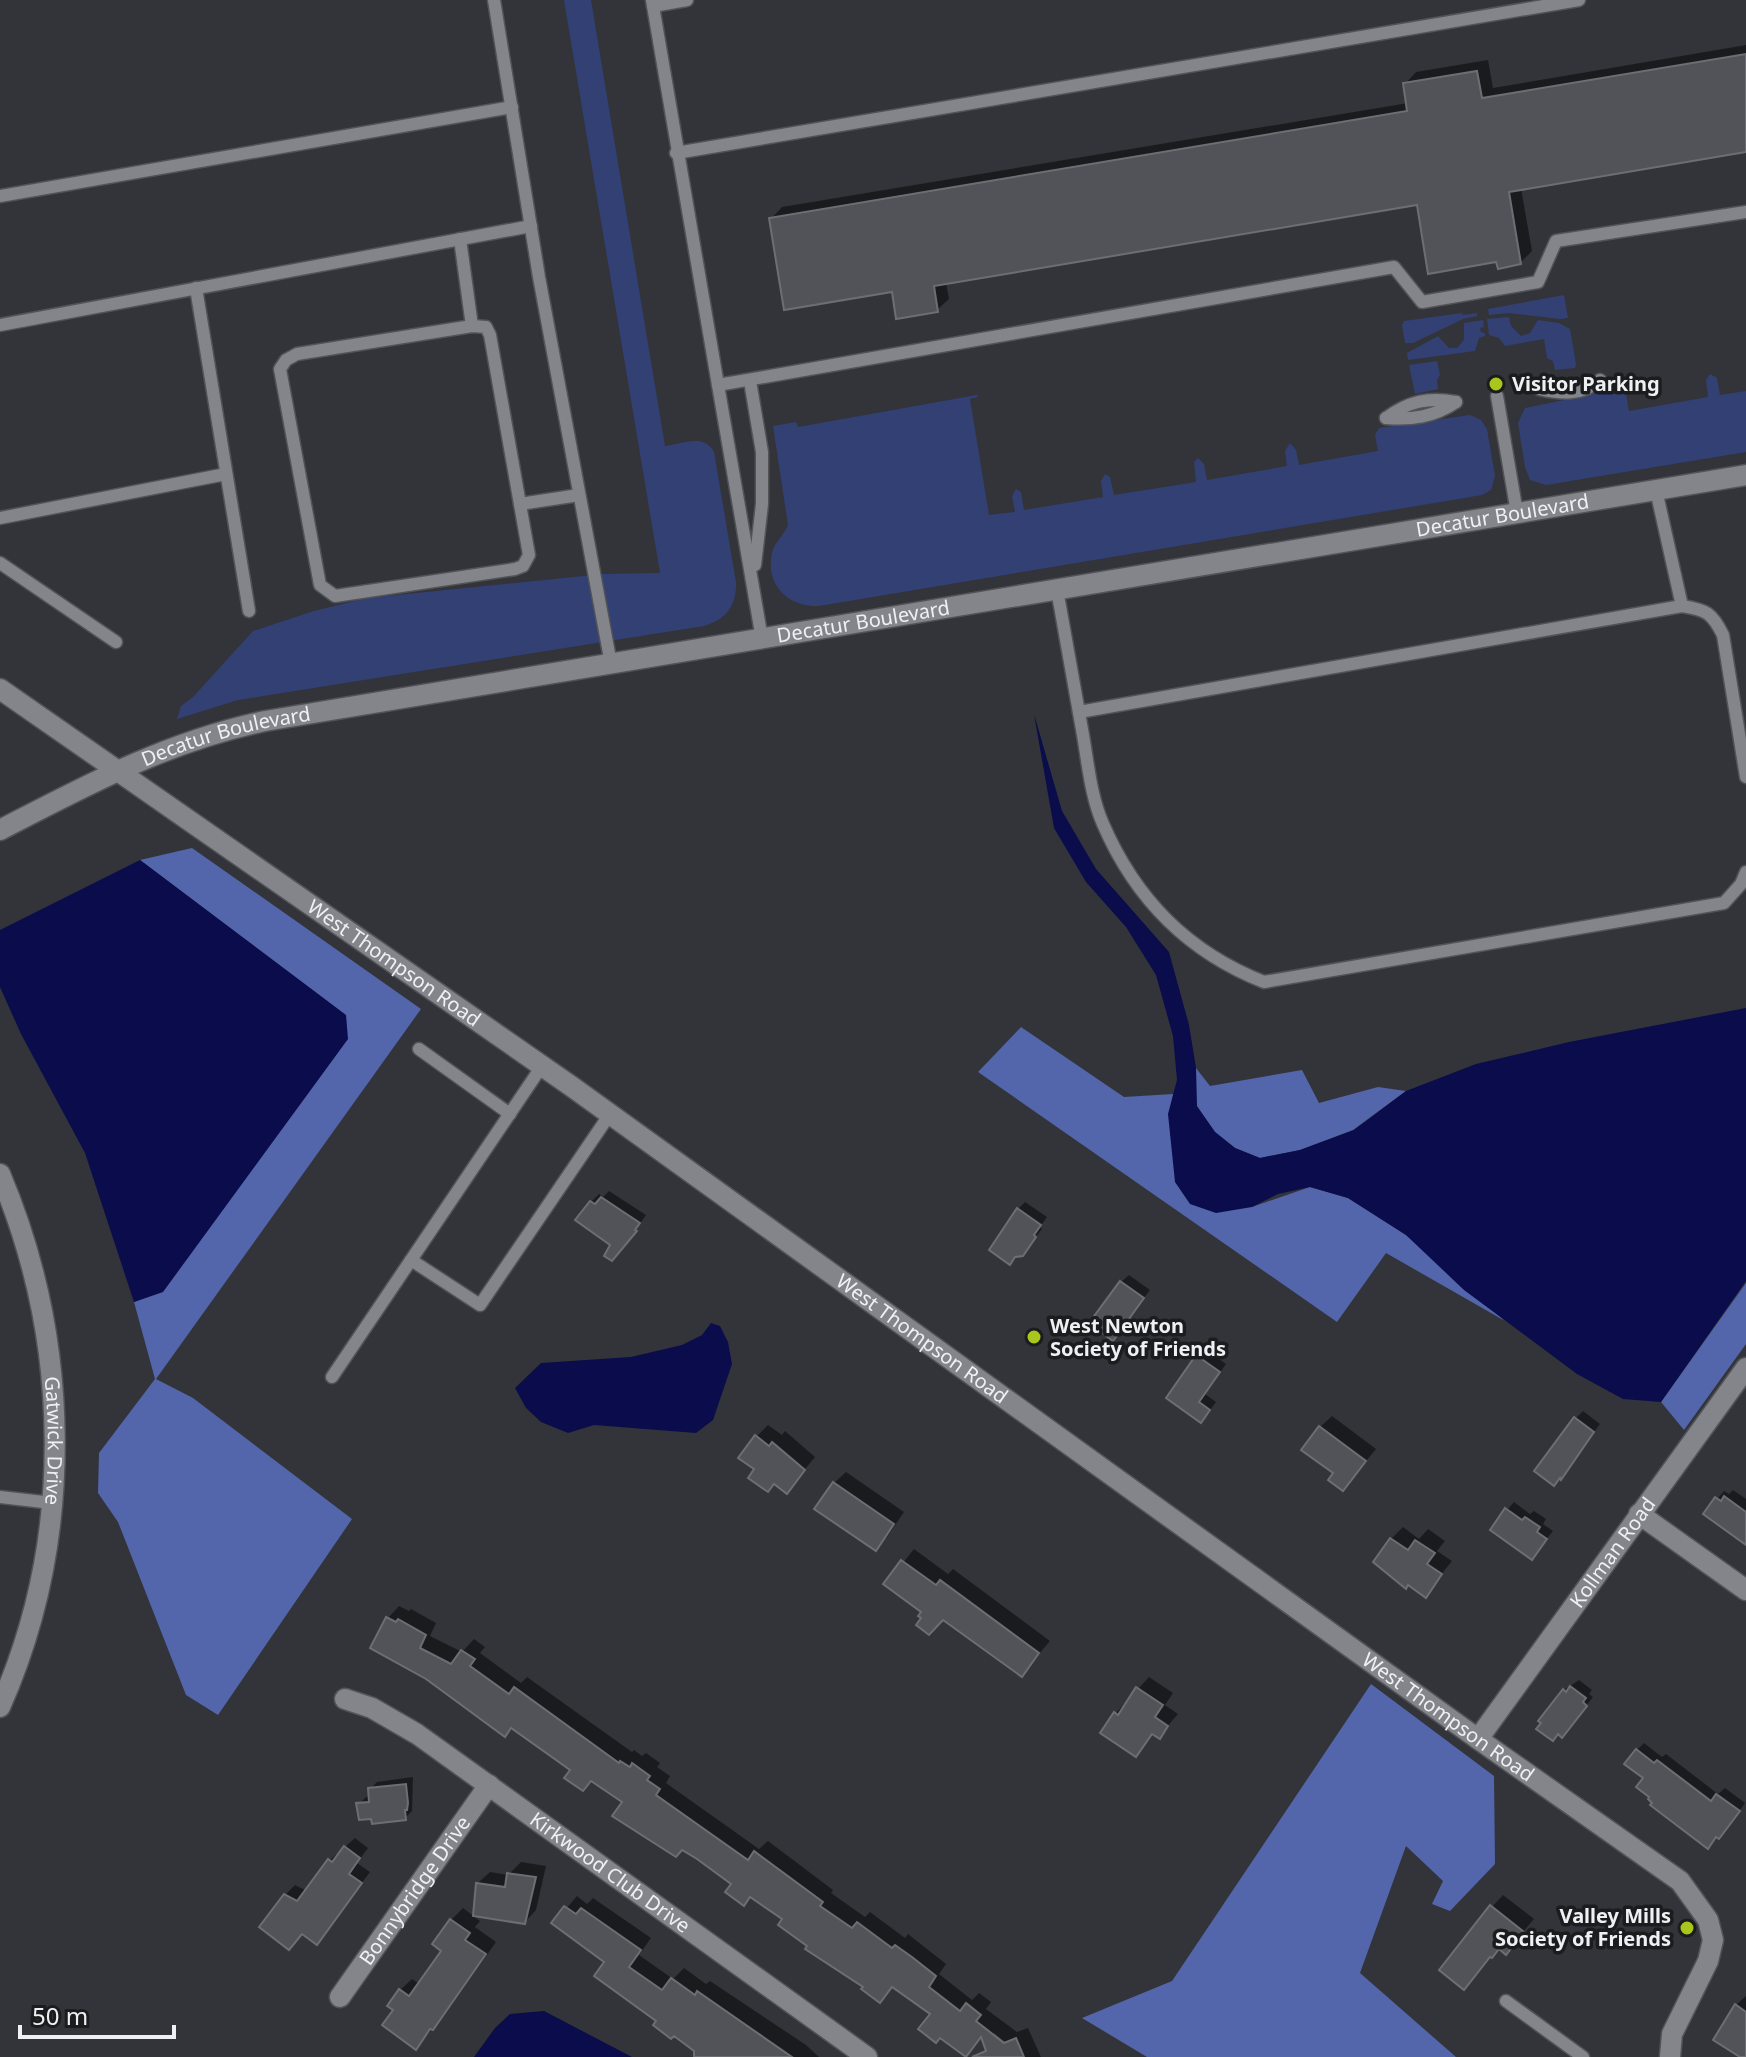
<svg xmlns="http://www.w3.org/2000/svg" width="1746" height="2057" viewBox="0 0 1746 2057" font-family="'Noto Sans',sans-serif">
<rect width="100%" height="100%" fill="#323439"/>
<g fill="#334074">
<path d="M564,0H591L665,446C682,444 704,433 714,452L736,582C737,605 726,620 704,626L238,700L177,719L181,706L193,697L253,631L314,611L367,598L603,574L660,573Z"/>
<path d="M1564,295L1568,318L1560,319L1508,313L1489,315L1488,309Z"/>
<path d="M1462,313L1463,315L1477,313V316L1463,319L1413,343H1405L1402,325L1404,321Z"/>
<path d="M1509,317L1511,326L1521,336L1530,333L1538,320L1559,323L1570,329L1576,364L1575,368L1555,370L1553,361L1547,358L1544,339L1505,346L1499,338L1489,335L1487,319Z"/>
<path d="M1483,320L1484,327L1480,328L1481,332L1485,333V336L1479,338L1475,351L1408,360L1407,353L1438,336L1449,348H1457L1464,340V323Z"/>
<path d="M1437,361L1440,375L1437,380L1438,389L1415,394L1409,365Z"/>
<path d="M1710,374L1717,378L1720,395L1746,391V452L1546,485L1530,480L1525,467L1518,423L1525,408L1618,389L1626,394L1629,411L1708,397L1706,380Z"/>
<path d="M977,395L978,397L970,399L989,515L1015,512L1012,496L1016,489L1021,492L1024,510L1103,497L1101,481L1105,474L1110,477L1114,495L1196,482L1194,462L1198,458L1204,464L1207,480L1287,466L1285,451L1290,443L1296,450L1299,465L1378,451L1375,435L1379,428L1470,415L1481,420L1487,429L1495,476L1491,490L1482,495L819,606C789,607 765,586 772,553C774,543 784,535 788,525L773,426L796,422L798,427Z"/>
</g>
<g fill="#5366ab">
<path d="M192,848L421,1009L156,1379L193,1398L352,1519L218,1715L186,1695L118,1522L98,1493L99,1453L155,1379L134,1302L163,1291L345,1015L140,860Z"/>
<path d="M1021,1027L1124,1097L1173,1094L1170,1135L1252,1207L1310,1187L1348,1198L1406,1235L1505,1321L1386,1253L1337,1322L978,1072Z"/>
<path d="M1196,1068L1210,1086L1302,1070L1319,1103L1378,1087L1406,1091L1353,1130L1300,1150L1260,1158L1235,1148L1215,1132L1196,1106Z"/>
<path d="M1746,1283V1344L1684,1430L1661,1402Z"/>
<path d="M1371,1684L1494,1776L1495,1864L1450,1911L1432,1904L1443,1881L1406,1846L1360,1973L1456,2057H1147L1082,2018L1172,1981Z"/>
</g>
<g fill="#0a0c4b">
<path d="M1034,714L1062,811L1096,869L1169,952L1189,1025L1196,1068L1197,1106L1215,1132L1235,1148L1260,1158L1300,1150L1354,1130L1406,1091L1476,1064L1569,1042L1746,1008V1281L1661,1402L1623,1399L1577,1374L1464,1290L1406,1235L1348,1198L1310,1187L1278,1194L1252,1207L1216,1213L1190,1204L1175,1182L1168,1114L1177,1080L1173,1036L1156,975L1126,927L1086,882L1054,828Z"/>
<path d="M140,860L346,1015L348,1039L163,1292L134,1302L85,1153L21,1034L0,987V930Z"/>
<path d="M711,1323L720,1326L728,1342L732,1364L713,1420L696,1433L594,1425L568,1433L541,1422L526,1408L515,1388L541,1363L631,1357L682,1345L702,1335Z"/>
<path d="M544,2011L632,2057H474L495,2028L510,2014Z"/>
</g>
<g fill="#0007" fill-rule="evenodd">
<path d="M1746,45V150L1521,188L1532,251L1520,263L1498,260L1419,203L946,282L949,299L937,310L894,290L771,219L782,207L1408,103L1405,84L1416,72L1488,60L1493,88Z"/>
<path d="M609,1191L646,1215L626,1244H613L591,1202L599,1194L603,1197Z"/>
<path d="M1025,1202L1047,1217L1040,1227L1042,1229L1022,1254L1018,1209Z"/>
<path d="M1129,1275L1150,1290L1113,1338L1121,1282Z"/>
<path d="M1205,1349L1226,1364L1205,1394L1216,1402L1208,1413L1169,1397Z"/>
<path d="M1583,1411L1600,1424L1561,1477L1576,1418Z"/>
<path d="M1332,1416L1376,1449L1343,1489L1320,1427Z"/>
<path d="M768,1425L782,1435L785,1431L815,1457L787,1491L757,1469V1436Z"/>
<path d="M846,1472L904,1512L887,1537L876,1548L834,1483Z"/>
<path d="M1733,1490L1746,1499V1537L1706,1513L1724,1491L1729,1494Z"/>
<path d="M1514,1502L1530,1514L1534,1511L1546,1519L1543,1524L1553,1531L1532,1557L1507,1510Z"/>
<path d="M1403,1527L1419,1539L1428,1529L1445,1541L1437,1551L1452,1561L1425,1595L1409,1583L1391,1539Z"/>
<path d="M914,1549L948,1574L953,1569L1050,1641L1022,1674L943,1618L924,1612L886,1584Z"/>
<path d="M399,1606L409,1611L411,1609L436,1623L430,1636L462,1652L474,1639L485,1647L480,1653L521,1683L527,1677L632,1752L634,1750L642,1756L646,1753L660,1763L657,1767L670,1776L666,1783L759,1849L768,1841L833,1890L831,1893L865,1917L870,1912L905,1938L908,1934L946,1964L939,1974L972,2000L979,1993L991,2002L986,2009L1017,2032L1028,2028L1041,2057H988L981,2038L966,2054L933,2013L894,1986L880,2000L866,1986L810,1945L785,1919L625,1801L573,1769L512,1727L505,1734L388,1618ZM994,2033L1013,2048L1011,2051L994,2038Z"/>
<path d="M1149,1677L1173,1693L1165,1705L1178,1714L1159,1736L1154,1733L1136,1754L1103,1732L1116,1713Z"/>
<path d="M1579,1680L1592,1690L1589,1694L1593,1697L1569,1728L1541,1721L1564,1690Z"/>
<path d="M1644,1743L1662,1757L1666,1754L1718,1794L1725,1788L1745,1803L1726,1830L1715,1839L1646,1778L1637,1750Z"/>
<path d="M413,1777L412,1811L405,1818L359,1804L366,1797L371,1796L370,1789L377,1782Z"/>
<path d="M355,1838L368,1848L357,1863L370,1872L317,1943L285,1895L295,1885L307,1891L330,1860Z"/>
<path d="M521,1862L546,1866L536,1910L525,1922L478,1883L490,1872L508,1875Z"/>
<path d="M1503,1895L1534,1919L1506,1952L1500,1947L1464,1987L1492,1907Z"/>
<path d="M577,1896L587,1904L593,1898L651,1938L639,1955L673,1979L684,1968L706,1984L710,1981L806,2045L819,2057H696V2050L659,2020L607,1962L554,1923Z"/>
<path d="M463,1908L480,1921L475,1927L496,1942L444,2016L416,2047L396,2010L400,1990L412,1979L420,1984L444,1950L451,1920Z"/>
<path d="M1746,1996V2055L1743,2057L1736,2005Z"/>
</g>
<g fill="#515358" stroke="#6c6e74" stroke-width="2">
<path d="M1746,54V152L1509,192L1521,264L1498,269L1496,262L1428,274L1417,205L934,286L938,312L896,319L892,292L784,310L769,218L1407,111L1403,83L1477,71L1482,98Z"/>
<path d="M601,1197L640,1223L635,1230L637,1231L612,1261L604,1256L610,1245L575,1220L590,1201L595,1204Z"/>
<path d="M1017,1208L1041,1225L1034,1235L1036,1237L1023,1256L1015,1257L1010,1265L989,1250Z"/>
<path d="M1120,1281L1144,1298L1113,1341L1089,1323Z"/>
<path d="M1196,1355L1220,1372L1199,1402L1210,1410L1201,1423L1166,1398Z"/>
<path d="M1574,1417L1594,1432L1561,1480L1560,1478L1554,1486L1534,1471Z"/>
<path d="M1319,1426L1366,1461L1343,1491L1328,1480L1333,1473L1301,1450Z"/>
<path d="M755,1435L769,1446L772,1442L805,1470L787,1494L774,1484L768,1492L748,1478L754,1469L738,1458Z"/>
<path d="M833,1482L894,1524L876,1551L814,1509Z"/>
<path d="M1724,1496L1746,1512V1545L1703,1514L1715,1497L1721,1501Z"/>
<path d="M1505,1508L1522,1520L1525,1517L1540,1527L1537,1532L1547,1539L1532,1560L1490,1530Z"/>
<path d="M1390,1538L1408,1550L1415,1540L1435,1553L1427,1564L1442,1574L1426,1598L1408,1585L1406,1589L1373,1562Z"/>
<path d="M901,1560L936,1585L940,1580L1039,1653L1022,1677L943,1620L929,1635L916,1625L921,1618L918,1616L921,1612L883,1584Z"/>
<path d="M386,1617L396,1622L398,1619L426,1635L420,1648L451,1664L461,1650L475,1659L470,1666L509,1694L514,1687L619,1763L620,1761L630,1767L632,1763L650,1776L647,1780L660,1789L656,1795L748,1860L754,1851L823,1902L820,1906L852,1928L857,1922L892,1948L895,1945L912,1957L936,1976L929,1987L960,2011L966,2003L981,2015L976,2021L1004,2043L1016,2038L1024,2057H972L986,2051L981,2037L966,2057L940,2038L936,2043L918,2029L930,2014L892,1987L880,2003L861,1989L863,1987L805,1949L807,1946L778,1925L782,1919L750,1897L744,1906L725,1892L731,1884L697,1859L682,1850L676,1857L612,1816L622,1802L591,1781L583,1791L564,1778L570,1770L511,1728L505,1737L426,1679L370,1648Z"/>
<path d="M1570,1686L1586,1698L1583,1702L1587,1706L1562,1738L1558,1734L1553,1741L1536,1729L1541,1723L1538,1721L1563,1689L1566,1692Z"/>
<path d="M1136,1687L1163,1705L1155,1717L1168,1726L1160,1739L1152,1734L1136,1757L1100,1733L1114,1712L1118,1715Z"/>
<path d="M1636,1749L1654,1763L1657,1760L1711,1801L1716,1794L1740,1811L1719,1839L1716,1837L1708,1849L1650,1805L1652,1803L1648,1799L1649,1797L1636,1787L1643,1778L1624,1764Z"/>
<path d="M406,1784L408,1803L407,1810H405L406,1820L372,1824L371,1819L359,1820L356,1803L369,1802L368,1788Z"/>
<path d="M344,1846L360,1858L349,1874L362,1883L317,1945L302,1934L289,1950L259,1927L284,1894L297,1901L328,1859L332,1862Z"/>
<path d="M507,1873L536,1877L525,1924L473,1916L476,1883L505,1887Z"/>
<path d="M1490,1905L1524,1932L1506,1955L1499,1949L1492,1958L1490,1957L1464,1990L1439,1970Z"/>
<path d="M564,1906L576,1914L581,1908L641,1950L629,1967L662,1990L671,1978L695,1995L697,1991L792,2057H694V2051L674,2036L671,2039L653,2025L656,2021L594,1976L604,1962L551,1923Z"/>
<path d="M450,1919L470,1933L465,1940L486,1954L433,2030L430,2029L416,2050L382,2025L393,2010L387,2006L399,1989L409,1996L441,1951L432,1944Z"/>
<path d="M1735,2004L1746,2012V2057H1740L1713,2040Z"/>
</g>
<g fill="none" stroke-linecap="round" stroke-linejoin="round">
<defs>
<g id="service">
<path d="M494,0L539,277L611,664"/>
<path d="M652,0L718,385L1394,267L1422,302L1538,282L1556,241L1746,212"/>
<path d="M653,6L687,0"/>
<path d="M676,153L1579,0"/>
<path d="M0,196L512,107"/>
<path d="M460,239L472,326"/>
<path d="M196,288L249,611"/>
<path d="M0,325L531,226"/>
<path d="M472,326L486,327L490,335L529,555L523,566L515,569L335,596L320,585L280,369L286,360L297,354Z"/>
<path d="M750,381L762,452V504L755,565"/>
<path d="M718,385L762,639"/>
<path d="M1539,389C1560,394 1583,396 1600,380"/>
<path d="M1497,396L1517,513"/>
<path d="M1386,418C1409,401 1428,397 1456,402"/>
<path d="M1386,418C1412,420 1434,417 1456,402"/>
<path d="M1656,490L1682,606C1707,610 1712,613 1723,635L1746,777"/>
<path d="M520,504L579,495"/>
<path d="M0,518L226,474"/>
<path d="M0,563L116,642"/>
<path d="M1057,590C1066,638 1074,686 1083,735C1088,764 1091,797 1103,824C1136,900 1188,952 1264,982L1724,903L1741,884L1746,872"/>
<path d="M1079,712L1682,606"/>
<path d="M419,1049L510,1114"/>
<path d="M411,1260L480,1305L610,1114"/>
<path d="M332,1377L542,1066"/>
<path d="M0,1497L52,1503"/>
<path d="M1506,2001L1583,2057"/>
</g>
<g id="minor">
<path id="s1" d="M0,689L571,1086L1478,1739L1680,1881L1708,1920L1713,1940L1708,1961L1672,2034L1670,2057"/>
<path id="s2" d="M0,1174C71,1342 75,1538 0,1707"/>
<path d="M1639,1514L1746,1590"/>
<path id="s3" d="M345,1699L372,1708L417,1734L867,2057"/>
<path id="s4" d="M1478,1739L1746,1368"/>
<path id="s5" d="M340,1997L489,1785"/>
</g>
<g id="tertiary">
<path id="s6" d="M0,830C87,785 168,741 265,721L1746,475"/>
</g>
</defs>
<use href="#service" stroke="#515357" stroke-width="15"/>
<use href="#minor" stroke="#515357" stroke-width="23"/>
<use href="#tertiary" stroke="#515357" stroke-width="23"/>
<use href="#service" stroke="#83858b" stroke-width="12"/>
<use href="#minor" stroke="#83858b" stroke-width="20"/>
<use href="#tertiary" stroke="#83858b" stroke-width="20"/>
</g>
<g fill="#a8c71d" stroke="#1b1c1e" stroke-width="3">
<circle cx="1496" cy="384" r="8"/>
<circle cx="1034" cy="1337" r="8"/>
<circle cx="1687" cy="1928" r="8"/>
</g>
<g text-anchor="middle" stroke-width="7" stroke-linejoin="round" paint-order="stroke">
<g font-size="20" font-weight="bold" fill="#eff0f3" stroke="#1b1c1e" text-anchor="start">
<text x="1512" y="391">Visitor Parking</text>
<text x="1050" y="1333">West Newton<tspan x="1050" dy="23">Society of Friends</tspan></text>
<text x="1671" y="1923" text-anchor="end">Valley Mills<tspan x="1671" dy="23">Society of Friends</tspan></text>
</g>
<g font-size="20" fill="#eff0f3" stroke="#1b1c1e">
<text dy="7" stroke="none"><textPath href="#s6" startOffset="1542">Decatur Boulevard</textPath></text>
<text dy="7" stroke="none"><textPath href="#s6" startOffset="894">Decatur Boulevard</textPath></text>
<text dy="7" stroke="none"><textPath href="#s6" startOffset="246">Decatur Boulevard</textPath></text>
<text dy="7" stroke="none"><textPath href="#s1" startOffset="480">West Thompson Road</textPath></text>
<text dy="7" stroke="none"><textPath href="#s1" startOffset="1128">West Thompson Road</textPath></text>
<text dy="7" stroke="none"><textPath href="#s2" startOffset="274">Gatwick Drive</textPath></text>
<text dy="7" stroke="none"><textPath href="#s4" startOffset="230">Kollman Road</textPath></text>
<text dy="7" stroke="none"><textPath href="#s1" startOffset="1776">West Thompson Road</textPath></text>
<text dy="7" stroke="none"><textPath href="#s3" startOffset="318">Kirkwood Club Drive</textPath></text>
<text dy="7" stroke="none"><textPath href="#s5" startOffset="130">Bonnybridge Drive</textPath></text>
</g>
</g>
<path d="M20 2025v12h154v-12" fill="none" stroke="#eff0f3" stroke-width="4"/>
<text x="32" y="2025" font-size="24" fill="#eff0f3" stroke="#1b1c1e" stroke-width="6" paint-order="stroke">50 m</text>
</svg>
